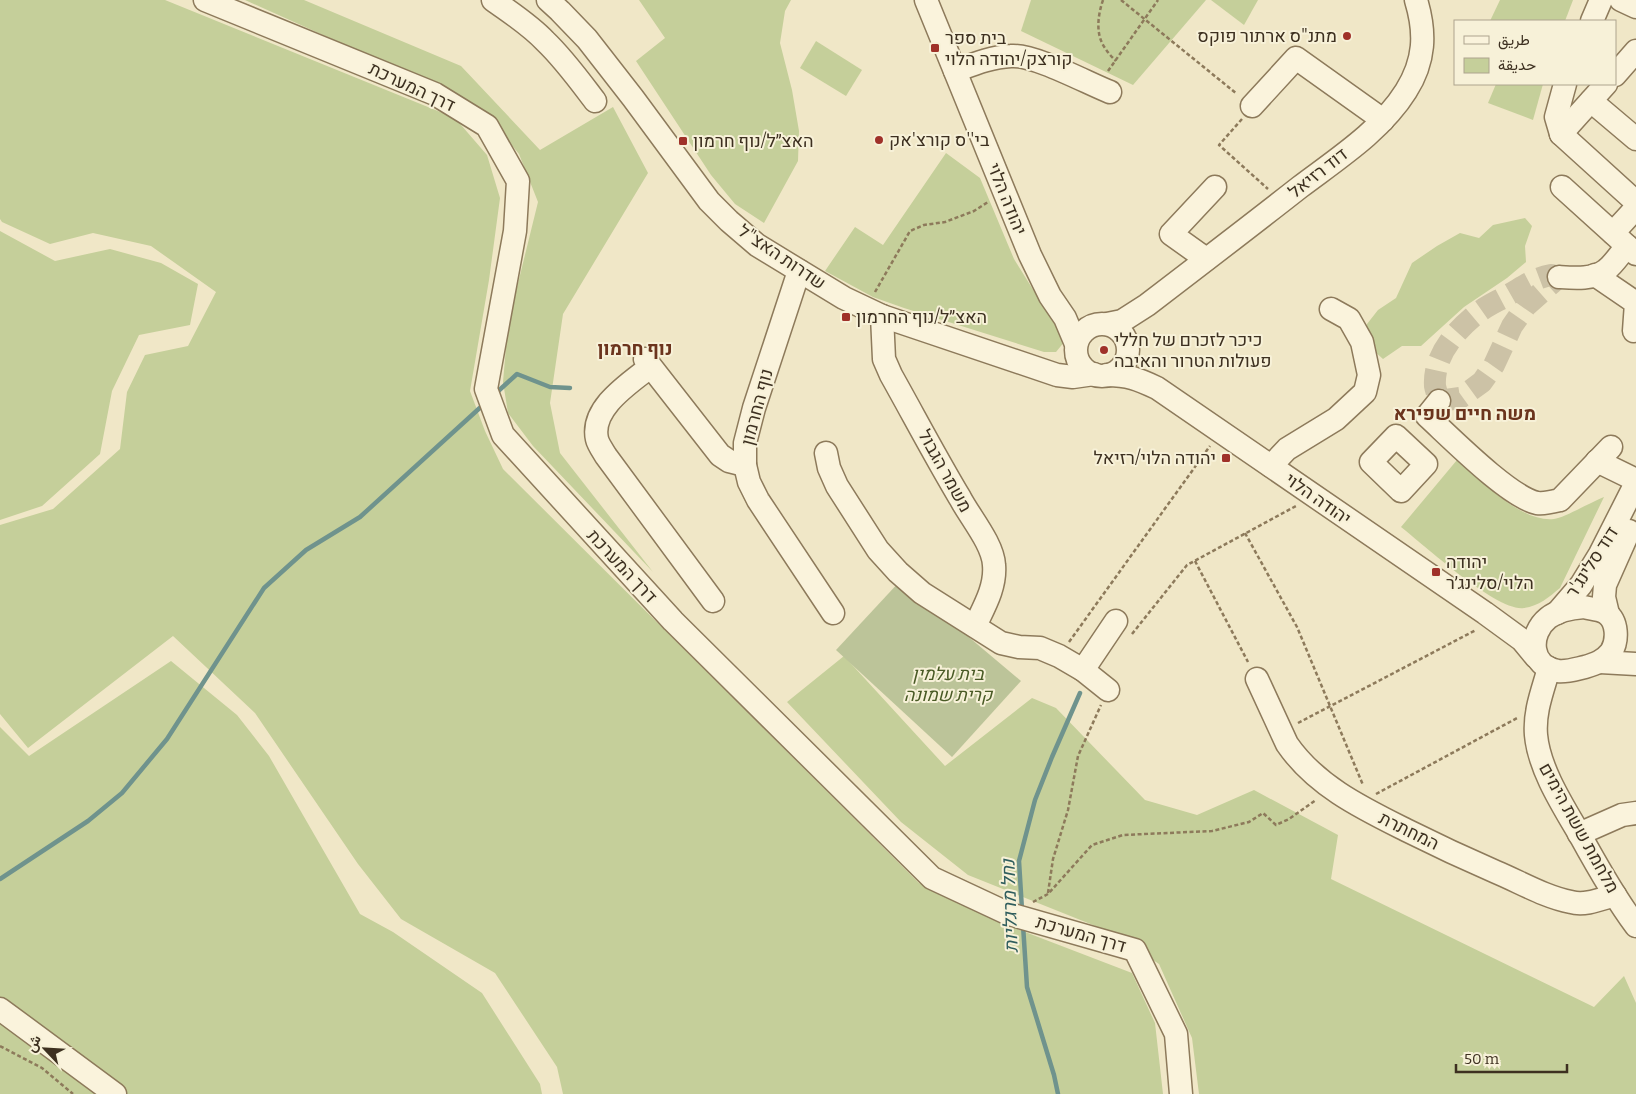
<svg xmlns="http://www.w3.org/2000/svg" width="1636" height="1094" viewBox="0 0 1636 1094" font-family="Bitter,Vazirmatn,Heebo,serif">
<rect width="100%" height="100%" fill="#f0e7c7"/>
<g fill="#c5cf9a">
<path d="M0,0H165L455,118L487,155L500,198L489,280L470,391L485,431L503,469L919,883L1015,928L1132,973L1155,1023L1163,1094H563L557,1067L495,973L401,919L358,864L255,713L173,636L28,748L0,714V525L53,509L120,449L127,392L145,355L188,346L216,292L151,246L93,233L50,244L2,222L0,219Z"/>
<path d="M245,0H304L461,66L540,150L613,107L648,173L563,314L550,403L560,453L653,572L533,446L508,413L503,382L508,324L538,202L519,154L490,119L450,92Z"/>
<path d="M639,0H791L785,11L780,43L792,90L799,131L798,161L764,223L735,204L711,175L636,61L665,38Z"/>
<path d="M1031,0H1206L1133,85L1021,31Z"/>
<path d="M1211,0H1258L1244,25Z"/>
<path d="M1500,0H1573L1565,21H1490Z"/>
<path d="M816,41L862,70L846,96L800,68Z"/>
<path d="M1496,84H1543L1533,120L1488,103Z"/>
<path d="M946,153L980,178L1014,259L1065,341L1056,352H1044L904,308L873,297L825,271L855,227L883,245Z"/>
<path d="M1525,218L1532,226L1525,246L1526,262L1507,278L1464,307L1421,346H1402L1383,359L1365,343L1367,324L1378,310L1396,298L1412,263L1437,246L1460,233L1479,238L1493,225Z"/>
<path d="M0,231L55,261L110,249L161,263L198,284L190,325L139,335L112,391L100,454L42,506L0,520Z"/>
<path d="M1457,460C1481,480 1521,523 1554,519C1564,518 1593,501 1604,497L1560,588C1549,597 1539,606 1524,608C1497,612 1424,545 1401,527Z"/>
<path d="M844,656L945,766L1032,698L1056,708L1145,800L1197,815L1254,790L1338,835L1331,879L1594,1007L1624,976L1636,1003V1094H1199L1192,1038L1159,964L1113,933L968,875L901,822L787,702Z"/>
<path d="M171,661L237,715L269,756L360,914L393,932L482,993L540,1084L542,1094H0V727L29,756Z"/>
</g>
<path fill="#bcc499" d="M901,580L1021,681L952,757L836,650Z"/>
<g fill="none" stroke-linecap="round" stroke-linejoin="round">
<g stroke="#6f938d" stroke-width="4.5">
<path d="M495,394L517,374L550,387L570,388"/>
<path d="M0,879L88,821L122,793L167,739L264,588L306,550L360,517L483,405"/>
<path d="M1022,910L1019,861L1035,800L1052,757L1080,693"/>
<path d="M1023,925L1027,987L1054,1075L1058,1094"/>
</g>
<path stroke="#ccc2a6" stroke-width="22" stroke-dasharray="22 11" stroke-linecap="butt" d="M1551,275L1559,277L1526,306L1512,326L1494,365L1482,382L1460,398L1439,401C1438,396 1436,391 1435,386C1433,355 1457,329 1479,312C1488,305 1500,300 1510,294C1524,286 1535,278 1551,275Z"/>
<defs>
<g id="minor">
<path d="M205,0L435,94L487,126L518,181L515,231L486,389L503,435L673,621L932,878L1009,914L1135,950L1176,1034L1181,1094"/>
<path d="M493,0C511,13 530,25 545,41C564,59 579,80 595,101"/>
<path d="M548,0L560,11L587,39L633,98L709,201L729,221L757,245L844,298L882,316L1057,375L1073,377L1094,374"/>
<path d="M926,0L1030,255L1050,296L1065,318L1076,344"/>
<path d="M1621,0L1636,7"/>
<path d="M1592,21L1601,0"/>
<path d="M955,71C974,64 991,57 1011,56C1034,54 1087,83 1110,92"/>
<path d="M1615,75L1636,51"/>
<path d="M1565,84L1556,117L1561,134L1636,202"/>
<path d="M1591,101L1636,139"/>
<path d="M1252,106L1296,58L1383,120"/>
<path d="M1561,134L1606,84"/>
<path d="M1562,187L1636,254"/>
<path d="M1613,233L1636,208"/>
<path d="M1206,259L1171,234L1215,187"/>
<path d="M799,271L754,408L745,443V465L749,482L758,500L833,613"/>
<path d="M1595,275L1636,303L1634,331"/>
<path d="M1559,277C1573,278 1594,280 1606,270C1614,264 1620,254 1627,246"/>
<path d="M882,316L884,359L891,375C914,416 936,458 960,498C970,517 993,544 994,565C996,587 984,607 975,626"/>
<path d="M1107,324L1122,321L1147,305C1198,266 1249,227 1300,187C1337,159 1381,131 1406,91C1425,61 1426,33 1416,0"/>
<circle cx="1102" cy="350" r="26"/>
<path d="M645,359L720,455L729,461L745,465"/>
<path d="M650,367C630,383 590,408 597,439C598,444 603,451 606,456L713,601"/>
<path d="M1107,375C1128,375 1138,379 1157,388L1485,613L1522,640L1536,657"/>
<path d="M1439,401L1427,416C1450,437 1509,497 1537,503C1545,504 1552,502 1560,500L1611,447"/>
<path d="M1396,436L1426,464L1401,491L1371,462Z"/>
<path d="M826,453L829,468L837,486L878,550L898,572L922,593L1001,643L1019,647L1040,648L1059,656L1083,670L1108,690"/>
<path d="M1597,461L1636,480"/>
<path d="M1271,466L1287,449L1336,419L1365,392L1369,375L1362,342L1349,319L1331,309"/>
<path d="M1584,607C1591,609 1600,609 1606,613C1618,621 1618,641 1611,652C1604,661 1595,664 1585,667C1576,669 1567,672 1558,671C1530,667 1528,634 1548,618C1558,610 1571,608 1584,607Z"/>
<path d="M1557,613L1581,585L1600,554L1636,483"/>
<path d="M1608,614L1604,597L1605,585L1629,531"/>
<path d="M1600,662L1636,664"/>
<path d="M1549,668C1543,690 1534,711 1536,735C1539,769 1563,806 1580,835C1597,866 1615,898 1636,926"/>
<path d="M1083,670L1116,621"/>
<path d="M1257,679L1287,744C1316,786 1362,808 1406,830C1436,845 1466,859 1496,872C1520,882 1545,897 1571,902C1585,906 1601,899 1615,895"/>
<path d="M1579,834L1622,815L1636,813"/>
<path d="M0,1009L115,1094"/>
</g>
</defs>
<use href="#minor" stroke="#8d7a5b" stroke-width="25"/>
<g stroke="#8d7a5b" stroke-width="2.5" stroke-dasharray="4 2.5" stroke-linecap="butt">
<path d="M1103,0C1098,15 1095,34 1105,48C1108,53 1112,57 1116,61"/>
<path d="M1121,0L1237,94"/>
<path d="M1108,71L1158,0"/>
<path d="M1242,119L1219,145L1268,189"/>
<path d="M875,292L910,231L924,225L945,222L974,211L988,202"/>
<path d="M1245,533L1297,627L1363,785"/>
<path d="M1195,561L1248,662"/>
<path d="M1132,634L1187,565L1296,506"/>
<path d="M1069,642L1210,446"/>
<path d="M1298,723L1476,630"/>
<path d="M1376,794L1519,717"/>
<path d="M1048,893L1053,859L1068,810L1078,756L1101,705"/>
<path d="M1033,902L1048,894L1092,845L1123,835L1212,831L1249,822L1263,813L1276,825L1289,819L1316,800"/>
<path d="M0,1046L42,1068L73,1094"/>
</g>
<use href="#minor" stroke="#faf3dc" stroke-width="22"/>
</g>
<g fill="#9f3129" stroke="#f7f1d8" stroke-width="2">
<circle cx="1347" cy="36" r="5"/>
<rect x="930" y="43" width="10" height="10" rx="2.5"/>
<circle cx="879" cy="140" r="5"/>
<rect x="678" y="136" width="10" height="10" rx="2.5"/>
<rect x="841" y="312" width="10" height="10" rx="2.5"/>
<circle cx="1104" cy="350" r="5"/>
<rect x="1221" y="453" width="10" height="10" rx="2.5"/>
<rect x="1431" y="567" width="10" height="10" rx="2.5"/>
</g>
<g text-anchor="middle" stroke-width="4" stroke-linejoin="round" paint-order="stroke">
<g font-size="18" fill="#3d3020" stroke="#f7f1d8" text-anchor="start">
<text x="1337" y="42" text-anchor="end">מתנ"ס ארתור פוקס</text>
<text x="945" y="44">בית ספר<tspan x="945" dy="21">קורצק/יהודה הלוי</tspan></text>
<text x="889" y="146">בי''ס קורצ'אק</text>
<text x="693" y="147">האצ״ל/נוף חרמון</text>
<text x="856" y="323">האצ״ל/נוף החרמון</text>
<text x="1114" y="346">כיכר לזכרם של חללי<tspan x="1114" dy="21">פעולות הטרור והאיבה</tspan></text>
<text x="1216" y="464" text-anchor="end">יהודה הלוי/רזיאל</text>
<text x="1446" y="568">יהודה<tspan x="1446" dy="21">הלוי/סלינג׳ר</tspan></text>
</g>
<g font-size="18" fill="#3d3020" stroke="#f7f1d8">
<text transform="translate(412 87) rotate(25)" y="6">דרך המערכת</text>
<text transform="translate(1318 173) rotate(-38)" y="6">דוד רזיאל</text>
<text transform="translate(1007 199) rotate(68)" y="6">יהודה הלוי</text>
<text transform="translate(782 257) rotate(34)" y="6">שדרות האצ"ל</text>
<text transform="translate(757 407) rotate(-75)" y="6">נוף החרמון</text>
<text transform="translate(945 471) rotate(61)" y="6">משמר הגבול</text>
<text transform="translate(1318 499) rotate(35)" y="6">יהודה הלוי</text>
<text transform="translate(1592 562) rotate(-57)" y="6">דוד סלינג'ר</text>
<text transform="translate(622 566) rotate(47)" y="6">דרך המערכת</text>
<text transform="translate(1579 828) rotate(61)" y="6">מלחמת ששת הימים</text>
<text transform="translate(1409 831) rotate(26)" y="6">המחתרת</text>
<text transform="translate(1081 934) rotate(16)" y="6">דרך המערכת</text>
</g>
<g font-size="18" font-style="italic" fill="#495a25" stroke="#f7f1d8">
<text x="948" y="680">בית עלמין<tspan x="948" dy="21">קרית שמונה</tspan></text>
</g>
<g font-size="19" font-weight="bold" fill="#6b341d" stroke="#f7f1d8">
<text x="635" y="355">נוף חרמון</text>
<text x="1465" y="420">משה חיים שפירא</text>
</g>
<g font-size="19" font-style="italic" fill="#2f5d5d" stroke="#f7f1d8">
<text transform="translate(1009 906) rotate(-92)" y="7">נחל מרגליות</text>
</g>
</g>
<rect x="1454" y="20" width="162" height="65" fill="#f7f1d8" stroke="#ada48e"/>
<rect x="1464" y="36" width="25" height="8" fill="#faf3dc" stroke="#ada48e"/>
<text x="1498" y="45" font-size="15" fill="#3d3020">طريق</text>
<rect x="1464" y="58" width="25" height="15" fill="#c5cf9a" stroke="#ada48e"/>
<text x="1498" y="70" font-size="15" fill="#3d3020">حديقة</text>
<g transform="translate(45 1049) rotate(295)" stroke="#f7f1d8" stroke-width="4" paint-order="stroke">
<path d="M0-4L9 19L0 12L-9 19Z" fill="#3d3020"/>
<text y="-8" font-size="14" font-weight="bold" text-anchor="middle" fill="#3d3020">ش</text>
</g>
<path d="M1456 1064v8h111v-8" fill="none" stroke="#3d3020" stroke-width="2.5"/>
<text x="1464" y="1064" font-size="15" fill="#3d3020" stroke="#f7f1d8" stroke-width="4" paint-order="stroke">50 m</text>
</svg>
